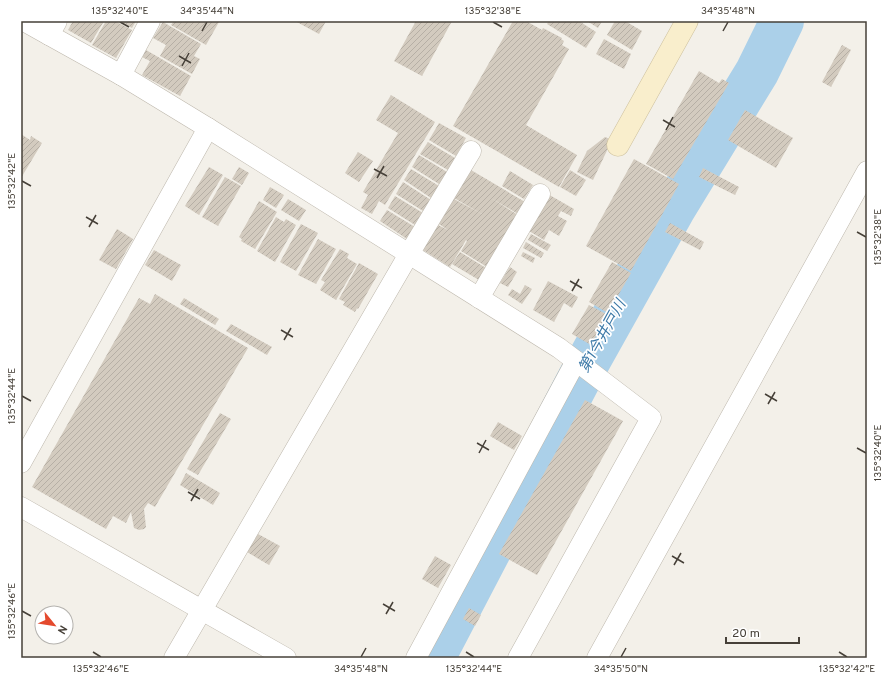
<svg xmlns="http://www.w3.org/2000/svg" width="888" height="679" viewBox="0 0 888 679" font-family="Overpass,'Noto Sans JP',sans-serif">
<defs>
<pattern id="building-hatch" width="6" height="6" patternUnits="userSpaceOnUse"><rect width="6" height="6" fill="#d3cbbf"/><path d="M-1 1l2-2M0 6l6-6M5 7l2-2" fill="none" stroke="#b6afa5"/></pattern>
</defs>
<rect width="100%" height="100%" fill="#f3f0e9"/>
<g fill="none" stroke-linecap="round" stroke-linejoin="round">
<path stroke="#abd0e9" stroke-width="44" d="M433,658L589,360L674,208L757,72L782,21"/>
</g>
<g fill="url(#building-hatch)">
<path d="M73,21H104L91,43L68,30Z"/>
<path d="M106,21H115L132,30L116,58L92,45Z"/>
<path d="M119,21H136L132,28Z"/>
<path d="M174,21H218L219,22L206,45L171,25Z"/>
<path d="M295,21H326L319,34Z"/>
<path d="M416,21H452L422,76L394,61Z"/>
<path d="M513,21H526L542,30L543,28L562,38L561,39L564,41L562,45L569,49L526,125L577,155L559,187L453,126Z"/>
<path d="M549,21H579L596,32L586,48L547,24Z"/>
<path d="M587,21H602L598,28Z"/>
<path d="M615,21H625L642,31L632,50L607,35Z"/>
<path d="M163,22L201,44L194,56L200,59L192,74L160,56L166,45L153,38Z"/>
<path d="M604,39L631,54L624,69L596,54Z"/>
<path d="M842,45L851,50L831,87L822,82Z"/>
<path d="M146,50L191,76L180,96L142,75L150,61L142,57Z"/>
<path d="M699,71L719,83L722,79L729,83L673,179L646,164Z"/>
<path d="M391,95L435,122L385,205L379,201L372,214L361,208L368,195L363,192L398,133L376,120Z"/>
<path d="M745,110L793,138L776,168L728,140Z"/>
<path d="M439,123L466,138L456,156L429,140Z"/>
<path d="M21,134L30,140L31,136L42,143L21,178Z"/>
<path d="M605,137L612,140L593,180L577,172L587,151Z"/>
<path d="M428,142L455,158L448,170L420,154Z"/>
<path d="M358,152L373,161L359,182L345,173Z"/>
<path d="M419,155L447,172L439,184L412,167Z"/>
<path d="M634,159L679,184L631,271L586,246Z"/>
<path d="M209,167L223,175L199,215L185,206Z"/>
<path d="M239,167L249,173L242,185L232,179Z"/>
<path d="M703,168L739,187L735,195L699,177Z"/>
<path d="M411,169L439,186L431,198L404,180Z"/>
<path d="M471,170L525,202L518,214L491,198L518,215L487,267L461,251L467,241L466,240L450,267L423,250L438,225L448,230L439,224L454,199L482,214L454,198Z"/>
<path d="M570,170L586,180L576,196L560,187Z"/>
<path d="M510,171L533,185L524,199L502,186Z"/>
<path d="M225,177L241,186L218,226L202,217Z"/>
<path d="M403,182L431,200L423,211L396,194Z"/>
<path d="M270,187L284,195L276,208L263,200Z"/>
<path d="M546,193L574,209L571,216L561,211L558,216L567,221L559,236L549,230L544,240L529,231Z"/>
<path d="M395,196L423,213L415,225L388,208Z"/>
<path d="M288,199L306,210L299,221L281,210Z"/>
<path d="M259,201L277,212L255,249L241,241L242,239L239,237Z"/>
<path d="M387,210L415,227L407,239L380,221Z"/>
<path d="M276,217L284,222L286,219L296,225L275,262L257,251Z"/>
<path d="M670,223L704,242L700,250L665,232Z"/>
<path d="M301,224L318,233L296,271L280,262Z"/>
<path d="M117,229L133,239L116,269L99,260Z"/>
<path d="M531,234L551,245L547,251L528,240Z"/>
<path d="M318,239L336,249L316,284L298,275Z"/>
<path d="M526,242L544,253L541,258L523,248Z"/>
<path d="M340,249L349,254L347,258L357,264L336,300L320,290L325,282L321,280Z"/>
<path d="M154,250L181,265L172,281L145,265Z"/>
<path d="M460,252L486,268L479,280L452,264Z"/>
<path d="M523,252L535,258L533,263L521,256Z"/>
<path d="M612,262L631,273L608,313L589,302Z"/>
<path d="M359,263L378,274L358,309L357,308L355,312L343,305L345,302L339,299Z"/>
<path d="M510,267L517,272L508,287L500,283Z"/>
<path d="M548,281L578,297L572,308L564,303L554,322L533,310Z"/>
<path d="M525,285L532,289L522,304L508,295L512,289L520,294Z"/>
<path d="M155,294L248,348L155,507L148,503L144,509L146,527L144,529L139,530L134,528L131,512L126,523L113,516L106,529L32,487L139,298L150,304Z"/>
<path d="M184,298L219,319L215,325L180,304Z"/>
<path d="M589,305L608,315L591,345L572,334Z"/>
<path d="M231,324L272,347L267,355L226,331Z"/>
<path d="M585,400L623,421L537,575L499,554Z"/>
<path d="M220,413L231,419L198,475L187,469Z"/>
<path d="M498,422L522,436L514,450L490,436Z"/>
<path d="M186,473L220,493L213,505L180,485Z"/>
<path d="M258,534L280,546L269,565L247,552Z"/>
<path d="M435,556L451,565L438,588L422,579Z"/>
<path d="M469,608L481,615L475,626L463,619Z"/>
</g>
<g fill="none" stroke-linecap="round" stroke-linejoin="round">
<defs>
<g id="street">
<path d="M24,21L49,35"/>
<path d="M57,21L49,35L121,75"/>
<path d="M150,21L121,75L208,128L559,348L651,418L518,658"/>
<path d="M479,298L540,194"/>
<path d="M21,463L208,128"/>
<path d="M21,507L286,658"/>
<path d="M174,658L409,254L471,151"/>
<path d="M416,658L576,361"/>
<path d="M597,658L867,171"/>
</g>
<path id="secondary" d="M618,145L687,21"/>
</defs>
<use href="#street" stroke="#bdb7ac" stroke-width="21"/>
<use href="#secondary" stroke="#cec19d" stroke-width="23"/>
<use href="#street" stroke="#fff" stroke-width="20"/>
<use href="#secondary" stroke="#f9eecc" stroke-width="22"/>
</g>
<path fill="none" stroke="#464038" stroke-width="1.5" d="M120,22L129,27M493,22L502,27M202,31L207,22M723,31L728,22M179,56L191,63M182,66L189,53M663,120L675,127M666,130L673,117M374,169L387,176M377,178L384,166M22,181L31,186M86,217L98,224M89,227L96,215M857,232L866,237M570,281L582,288M572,291L579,279M281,330L293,337M284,340L291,328M765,394L777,401M22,396L31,401M768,404L775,392M477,443L489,450M857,448L866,453M479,453L486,440M188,492L200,499M191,501L198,489M672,556L684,563M674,565L681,553M383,604L395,611M22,611L31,616M386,614L393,602M93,652L101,657M466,652L474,657M839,652L847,657M361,657L366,648M621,657L626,648"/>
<g text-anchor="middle" stroke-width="3.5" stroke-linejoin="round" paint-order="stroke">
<g font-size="15" font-style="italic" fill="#3c79a7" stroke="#fff">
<text transform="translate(602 336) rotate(-61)" y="5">第1今井戸川</text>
</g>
</g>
<rect width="888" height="679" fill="none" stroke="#ffffff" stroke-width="44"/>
<g transform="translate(54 625) rotate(120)"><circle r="19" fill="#ffffff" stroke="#b5b3af"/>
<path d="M0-3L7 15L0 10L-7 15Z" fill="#e44a2e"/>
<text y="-6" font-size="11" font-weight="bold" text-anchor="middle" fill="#464038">N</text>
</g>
<path d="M726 637v6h73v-6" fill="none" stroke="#464038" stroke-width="2"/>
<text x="732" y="637" font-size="12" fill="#464038" stroke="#ffffff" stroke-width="3" paint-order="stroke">20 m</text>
<rect x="22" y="22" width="844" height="635" fill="none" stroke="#464038" stroke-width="1.5"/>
<g font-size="10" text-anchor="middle" fill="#464038">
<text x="120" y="14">135°32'40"E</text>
<text x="207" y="14">34°35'44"N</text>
<text x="493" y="14">135°32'38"E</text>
<text x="728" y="14">34°35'48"N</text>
<text transform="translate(11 181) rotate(-90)" y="4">135°32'42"E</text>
<text transform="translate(877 237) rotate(-90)" y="4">135°32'38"E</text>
<text transform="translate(11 396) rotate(-90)" y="4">135°32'44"E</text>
<text transform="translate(877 453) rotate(-90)" y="4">135°32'40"E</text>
<text transform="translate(11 611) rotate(-90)" y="4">135°32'46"E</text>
<text x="101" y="672">135°32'46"E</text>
<text x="361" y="672">34°35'48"N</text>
<text x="474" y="672">135°32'44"E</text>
<text x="621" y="672">34°35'50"N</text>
<text x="847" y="672">135°32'42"E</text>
</g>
</svg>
